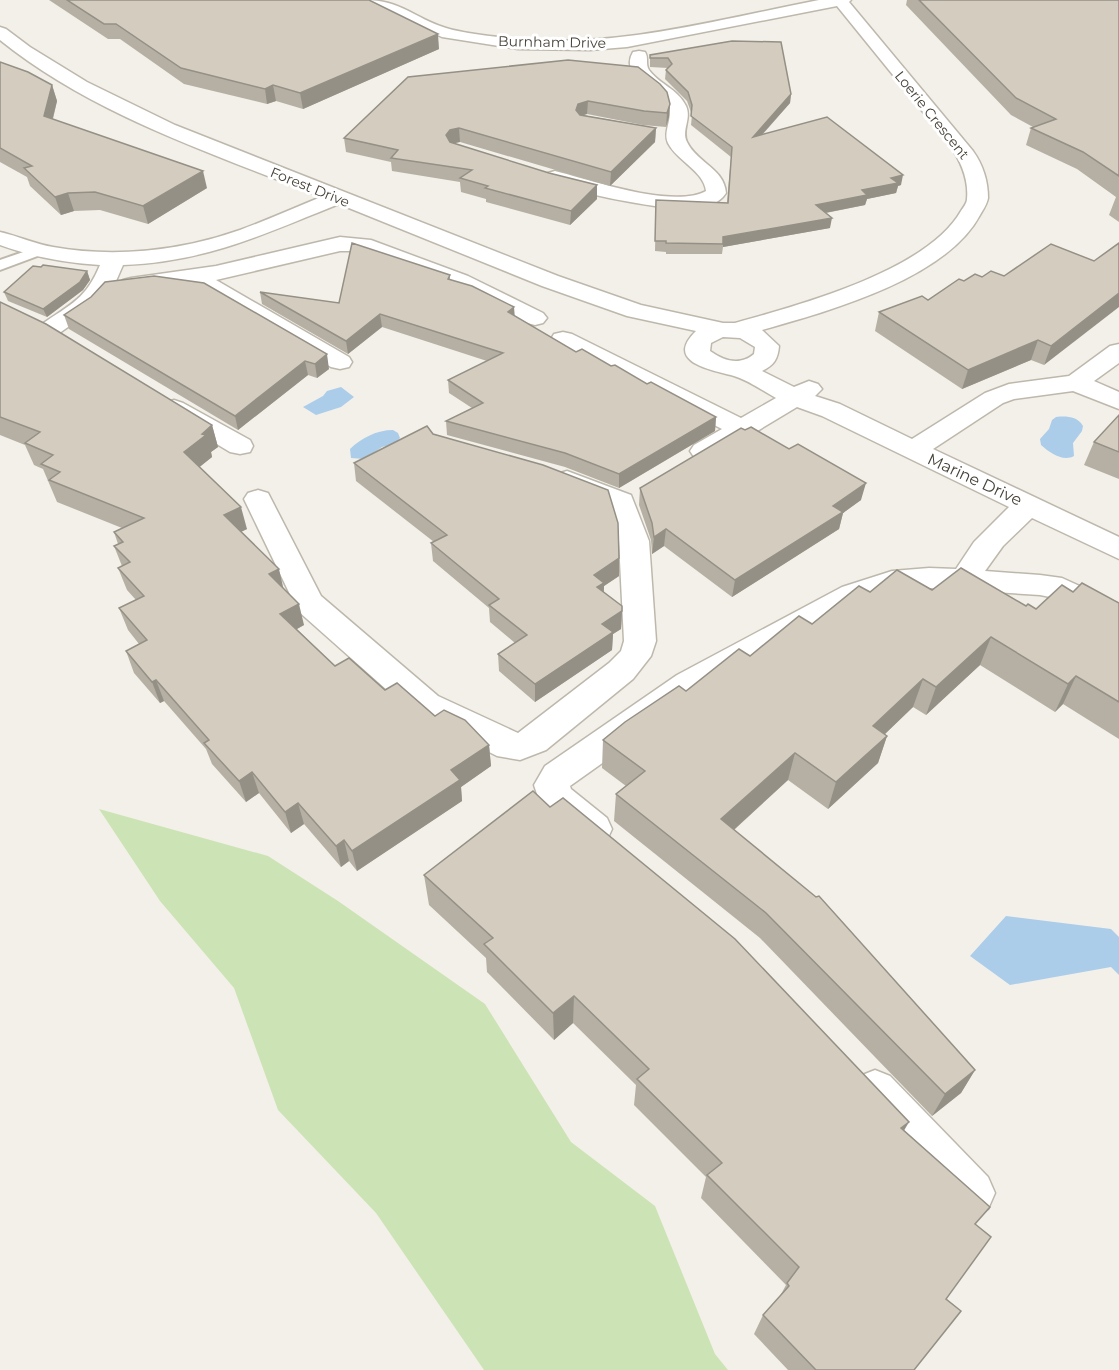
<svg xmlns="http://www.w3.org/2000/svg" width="1119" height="1370" viewBox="0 0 1119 1370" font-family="Montserrat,sans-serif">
<rect width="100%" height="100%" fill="#f3f0e9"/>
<path fill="#cce4b5" d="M99,809L268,856L338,901L485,1004L571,1142L655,1206L715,1354L728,1370H484L376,1213L278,1110L234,988L160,901Z"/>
<g fill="#abcdea">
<path d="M341,387L354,397L341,407L316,415L303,407L323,396L327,391Z"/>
<path d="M1056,417C1066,416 1077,416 1083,426L1082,431L1073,443L1074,456C1063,462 1050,453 1041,445L1040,439L1049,429L1052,420Z"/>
<path d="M393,430L398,433L400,438L395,444L382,447L364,459L351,458L350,449C361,438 377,430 393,430Z"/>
<path d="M1006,916L1111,929L1119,937V975L1111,967L1010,985L970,956Z"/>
</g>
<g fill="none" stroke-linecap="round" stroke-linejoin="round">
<defs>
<path id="lane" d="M38,247L45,251L43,254L0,270V260Z"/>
<g id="street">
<path d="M365,0C401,0 414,18 446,28C466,34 496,37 518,39C619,48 720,19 819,0H851L849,2L973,151C983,165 988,181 988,198C987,204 983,210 980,215C946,279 829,311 762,330L779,346C778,359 774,365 762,371L794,387L809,381L818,384L822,389L815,396L840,404L912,439L985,393L1009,384L1069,376L1110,346L1119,344V363L1094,381L1119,392V409L1073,391L1014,399L1003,403L933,449L1119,537V559L1032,518L1003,546L985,571L1040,575L1062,578L1119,604V628L1055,598L1040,595L929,588L894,591L864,601L701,693L570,786L571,789L607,818L612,829L607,840L594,844L581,840L541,806L534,785L545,766L677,675L842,587L892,571L929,568L956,569L974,542L1009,507L822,416L797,407L714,457L704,459L694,457L690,451L694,445L722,429L554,344L551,339L554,334L563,332L572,334L741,418L776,398C763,391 748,380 734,376C713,370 663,363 696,331L627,316L542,286L339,204C264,234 206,262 123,265L113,288L98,306L58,334L50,336L42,334L38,329L42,324C71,304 86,299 100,265C66,263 33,257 0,245V232C18,236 35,244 53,247C114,258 181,251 240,230C267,220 294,208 321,197C212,153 93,115 0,40V27L6,29L30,47L87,82L175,125L558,276L641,305L723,323H735C799,305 927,271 961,211C963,208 967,203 967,199C969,178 960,160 949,144L837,6L627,47L590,50L518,49L442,37L368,3ZM723,337L740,338L755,347L754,354C740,366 724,361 710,351L711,343Z"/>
<path d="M639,51L645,52C649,58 645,64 649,70C659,84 678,89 686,106C692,119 681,130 687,142C697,163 724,168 726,193C718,206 699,209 684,209C663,209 555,191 545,177L548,173L555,171C591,180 673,209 706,191C704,171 677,161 668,143C662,130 676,116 666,103C655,89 619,75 633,52Z"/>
<path d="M340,237L371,240L468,276L543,313L547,318L543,323L535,325L527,323L452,286L360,251H340L216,280L349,357L352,362L349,367L340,369L331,367L190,283L131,292L123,290L120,285L123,280L131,278L216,266Z"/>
<path d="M174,400L183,403L250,440L253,446L250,452L240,454L230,452L165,413L161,408L165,403Z"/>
<path d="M567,471L631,495L649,541L656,641L651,656L633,679L546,750L520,760L497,756L414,714L298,611L244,499L248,493L258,490L268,493L321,596L438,696L518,733L609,663L621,651L624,641L619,541L609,506L557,486L553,480L557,474Z"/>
<path d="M875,1070L890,1076L988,1177L995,1193L988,1209L972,1216L956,1209L860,1106L853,1091L860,1076Z"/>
</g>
</defs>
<use href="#lane" stroke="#beb8ac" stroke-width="4"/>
<use href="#street" stroke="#beb8ac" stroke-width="3"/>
<use href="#lane" fill="#fff" fill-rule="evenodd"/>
<use href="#street" fill="#fff" fill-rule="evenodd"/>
</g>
<g fill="#b6b0a4">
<path d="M49,0H369L439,49L303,109L276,101L267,104L184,84L120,39H108Z"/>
<path d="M907,0H1119V222L1109,215L1116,197L1077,169L1026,145L1031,128L1033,127L1011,115L906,5Z"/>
<path d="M732,41L791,94L790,103L763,134L901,185L898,186L896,193L867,199L865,205L826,213L830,228L723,247L722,254H666V252L655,251L656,200L727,203L731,157L691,125L692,115L687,101L665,79L666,70L668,68L650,67V55Z"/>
<path d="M0,62L52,85L57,101L53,119L207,188L148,224L100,210L74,211L61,215L30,186L27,177L0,162Z"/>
<path d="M408,77L670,104L669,117L666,127L643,125L587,114L583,115L656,128L655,142L610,186L460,142L453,143L597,199L570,225L486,202V199L461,192L460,182L392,171L391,162L346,152L344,138Z"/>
<path d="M1094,261L1044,365L1031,360L962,389L875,331L879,312L928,300L964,281L982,277L1004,276Z"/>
<path d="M41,267L87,271L90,280L83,290L47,317L8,301L4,292Z"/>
<path d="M450,275V280L515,316L576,352L611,366L716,417L715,431L619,488L565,467L447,435L446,421L472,408L449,393L448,380L487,361L382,327L348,354L262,304L260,292L339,303Z"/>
<path d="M105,282L329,369L317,378L308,375L238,430L69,329L64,315L91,297Z"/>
<path d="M0,302L212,425L218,447L211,452L212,457L199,467L247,529L241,532L283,588L304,625L297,629L335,666L385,690L489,745L491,766L461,787L462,801L357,871L349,861L341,867L304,824L291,833L259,793L246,802L212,764L206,749L164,701L160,703L134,673L126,651L139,644L128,630L119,608L136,600L127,590L118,568L122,566L114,546L118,544L114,532L122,528L57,502L43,469L34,465L25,445L0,435Z"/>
<path d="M1119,415V479L1084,465L1094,442Z"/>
<path d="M433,434L619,576L604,586V592L622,611L621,629L613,634L612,650L535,702L499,671L498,654L515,643L490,622L489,608L433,561L431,543L434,542L356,481L354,463Z"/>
<path d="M640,488L861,500L843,513L839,529L732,597L664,546L652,554L651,540L639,505Z"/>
<path d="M932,590L1026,606L1036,609L1073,592L1119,603V739L1063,704L1055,712L980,665L926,715L913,707L885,734L887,736L878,763L828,809L788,780L734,830L975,1070L961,1093L932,1116L760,938L614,821L616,794L626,786L602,768L603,740L686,691L750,656L812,624L870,592Z"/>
<path d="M424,875L904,1130L990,1207L975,1224L946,1299L914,1370H788L754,1334L763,1315L779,1298L786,1285L701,1198L706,1177L634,1105L636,1085L573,1023L554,1040L487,972L486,958L429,905Z"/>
</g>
<g fill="#949086">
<path d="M438,34L439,49L303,109L300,93Z"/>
<path d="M52,85L57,101L49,133L44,116Z"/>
<path d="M273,85L276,101L267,104L265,89Z"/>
<path d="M791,94L790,103L751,147L753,137Z"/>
<path d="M588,101L587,114L578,117L576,110L578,104Z"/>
<path d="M670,104L669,117L666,127L667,113Z"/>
<path d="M459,128L460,142L451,144L446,135L450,130Z"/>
<path d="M656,128L655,142L610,186L611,172Z"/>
<path d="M203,171L207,188L148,224L143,206Z"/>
<path d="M903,175L901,185L898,186L896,193L867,199L865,205L814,215L816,205L891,178Z"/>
<path d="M597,185V199L570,225L571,211Z"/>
<path d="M68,193L74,211L61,215L55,197Z"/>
<path d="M832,218L830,228L723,247V237Z"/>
<path d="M87,271L90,280L83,290L47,317L43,309Z"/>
<path d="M1119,293V307L1044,365L1051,346Z"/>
<path d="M514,307L515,319L508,312Z"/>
<path d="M380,314L382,327L348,354L346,341Z"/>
<path d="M1038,340L1031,360L962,389L968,370Z"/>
<path d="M327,354L329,369L317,378L315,364Z"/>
<path d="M305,361L308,375L238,430L235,416Z"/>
<path d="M716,417L715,431L619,488V474Z"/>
<path d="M212,425L218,447L211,452L212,457L191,474L184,452L202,434Z"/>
<path d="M866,483L861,500L843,513L839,529L732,597L735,580L833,506Z"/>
<path d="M241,507L247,529L230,537L224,515Z"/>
<path d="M666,529L664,546L652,554L654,537Z"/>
<path d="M619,558V576L604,586L603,601L597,605L594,575Z"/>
<path d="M279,569L284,591L269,574Z"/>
<path d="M299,604L304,625L286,635L280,614Z"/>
<path d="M622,611L621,629L613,634L612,650L535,702V684L602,624Z"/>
<path d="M991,637L980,665L926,715L936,687Z"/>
<path d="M1076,676L1063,704L1055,712L1068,684Z"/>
<path d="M923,679L913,707L864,754L873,726Z"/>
<path d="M156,680L164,701L160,703L152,682Z"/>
<path d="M887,736L878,763L828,809L836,782Z"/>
<path d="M489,745L491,766L461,787L462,801L357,871L352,851L451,770Z"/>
<path d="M795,753L788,780L716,846L721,819Z"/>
<path d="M252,772L259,793L246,802L239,781Z"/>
<path d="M298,803L304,824L291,833L285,812Z"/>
<path d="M344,840L349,861L341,867L336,846Z"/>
<path d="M574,996L573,1023L554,1040L553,1013Z"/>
<path d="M975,1070L961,1093L932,1116L945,1094Z"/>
<path d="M909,1122L895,1146L901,1128Z"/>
</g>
<g fill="#d4cdbf" stroke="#949086" stroke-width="1.5">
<path d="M67,0H369L438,34L300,93L273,85L265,89L181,68L116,24H104Z"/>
<path d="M919,0H1119V176L1083,152L1031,128L1056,119L1016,98Z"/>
<path d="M732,41L781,42L791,94L753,137L827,117L903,175L891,178L898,183L862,190L867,195L816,205L832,218L723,237V244L666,243V241H655L656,200L728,203L732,147L691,116L692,105L688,92L666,70L672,64L668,58H650V55Z"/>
<path d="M568,60L638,67L660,84L667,92L670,104L667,113L644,111L588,101L578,104L576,110L580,115L656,128L611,172L459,128L450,130L446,135L450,142L549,173L597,185L571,211L485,188L488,186L460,178L472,170L391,158L398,150L344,138L408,77Z"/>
<path d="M0,62L28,72L52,85L44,116L203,171L143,206L95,192L68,193L55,197L24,168L32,166L0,148Z"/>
<path d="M352,243L450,275L448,279L472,286L514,307L508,312L576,352L582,349L611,366L615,365L647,384L651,382L716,417L619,474L565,453L446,421L483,403L448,380L503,353L380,314L346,341L260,292L339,303Z"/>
<path d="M1119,243V293L1051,346L1038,340L968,370L879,312L922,296L928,300L959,279L964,281L975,274L982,277L991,271L1004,276L1051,244L1094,261Z"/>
<path d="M43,265L87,271L80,282L43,309L4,292L33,266L41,267Z"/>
<path d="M154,276L204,283L327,354L315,364L305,361L235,416L64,315L91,297L105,282Z"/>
<path d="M0,302L46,324L212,425L202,434L206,435L184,452L241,507L224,515L279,569L269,574L299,604L280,614L335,666L349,658L385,690L397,683L435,716L444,710L465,720L489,745L451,770L460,780L352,851L344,840L336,846L298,803L285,812L252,772L239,781L204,743L209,740L156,680L152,682L126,651L147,640L119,608L144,596L118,568L130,562L114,546L123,542L114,532L144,518L49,480L60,472L41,464L53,455L25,443L40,432L0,417Z"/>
<path d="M1119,415V452L1094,442Z"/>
<path d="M427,426L433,434L543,465L608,490L618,523L619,558L594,575L604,583L597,587L622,606V611L602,624L613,632L535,684L498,654L527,635L489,605L499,599L431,543L447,535L354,463Z"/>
<path d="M751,427L789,449L798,444L866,483L833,506L843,512L735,580L666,529L654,537L652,523L640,488L741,428L745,430Z"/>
<path d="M961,568L1026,606L1028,604L1036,609L1062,585L1073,592L1082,583L1119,603V702L1076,676L1068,684L991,637L936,687L923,679L873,726L887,736L836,782L795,753L721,819L816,897L819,896L975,1070L945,1094L766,913L616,794L645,771L603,740L625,722L679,686L686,691L739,649L750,656L799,616L812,624L859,586L870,592L897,570L932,590Z"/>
<path d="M533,791L550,807L563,798L735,939L909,1122L901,1128L990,1207L975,1224L991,1237L946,1299L961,1311L914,1370H816L763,1315L789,1286L787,1283L799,1267L707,1175L722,1163L637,1079L649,1069L574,996L553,1013L484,944L493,938L424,875Z"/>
</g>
<g text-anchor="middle" stroke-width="6" stroke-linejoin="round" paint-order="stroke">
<g font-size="14" fill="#464138" stroke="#fff">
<text transform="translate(552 42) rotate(1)" y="5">Burnham Drive</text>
<text transform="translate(932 115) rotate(51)" y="5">Loerie Crescent</text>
<text transform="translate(310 187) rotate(22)" y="5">Forest Drive</text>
</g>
<g font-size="16" fill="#464138" stroke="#fff">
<text transform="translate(975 479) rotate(25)" y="6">Marine Drive</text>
</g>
</g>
</svg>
